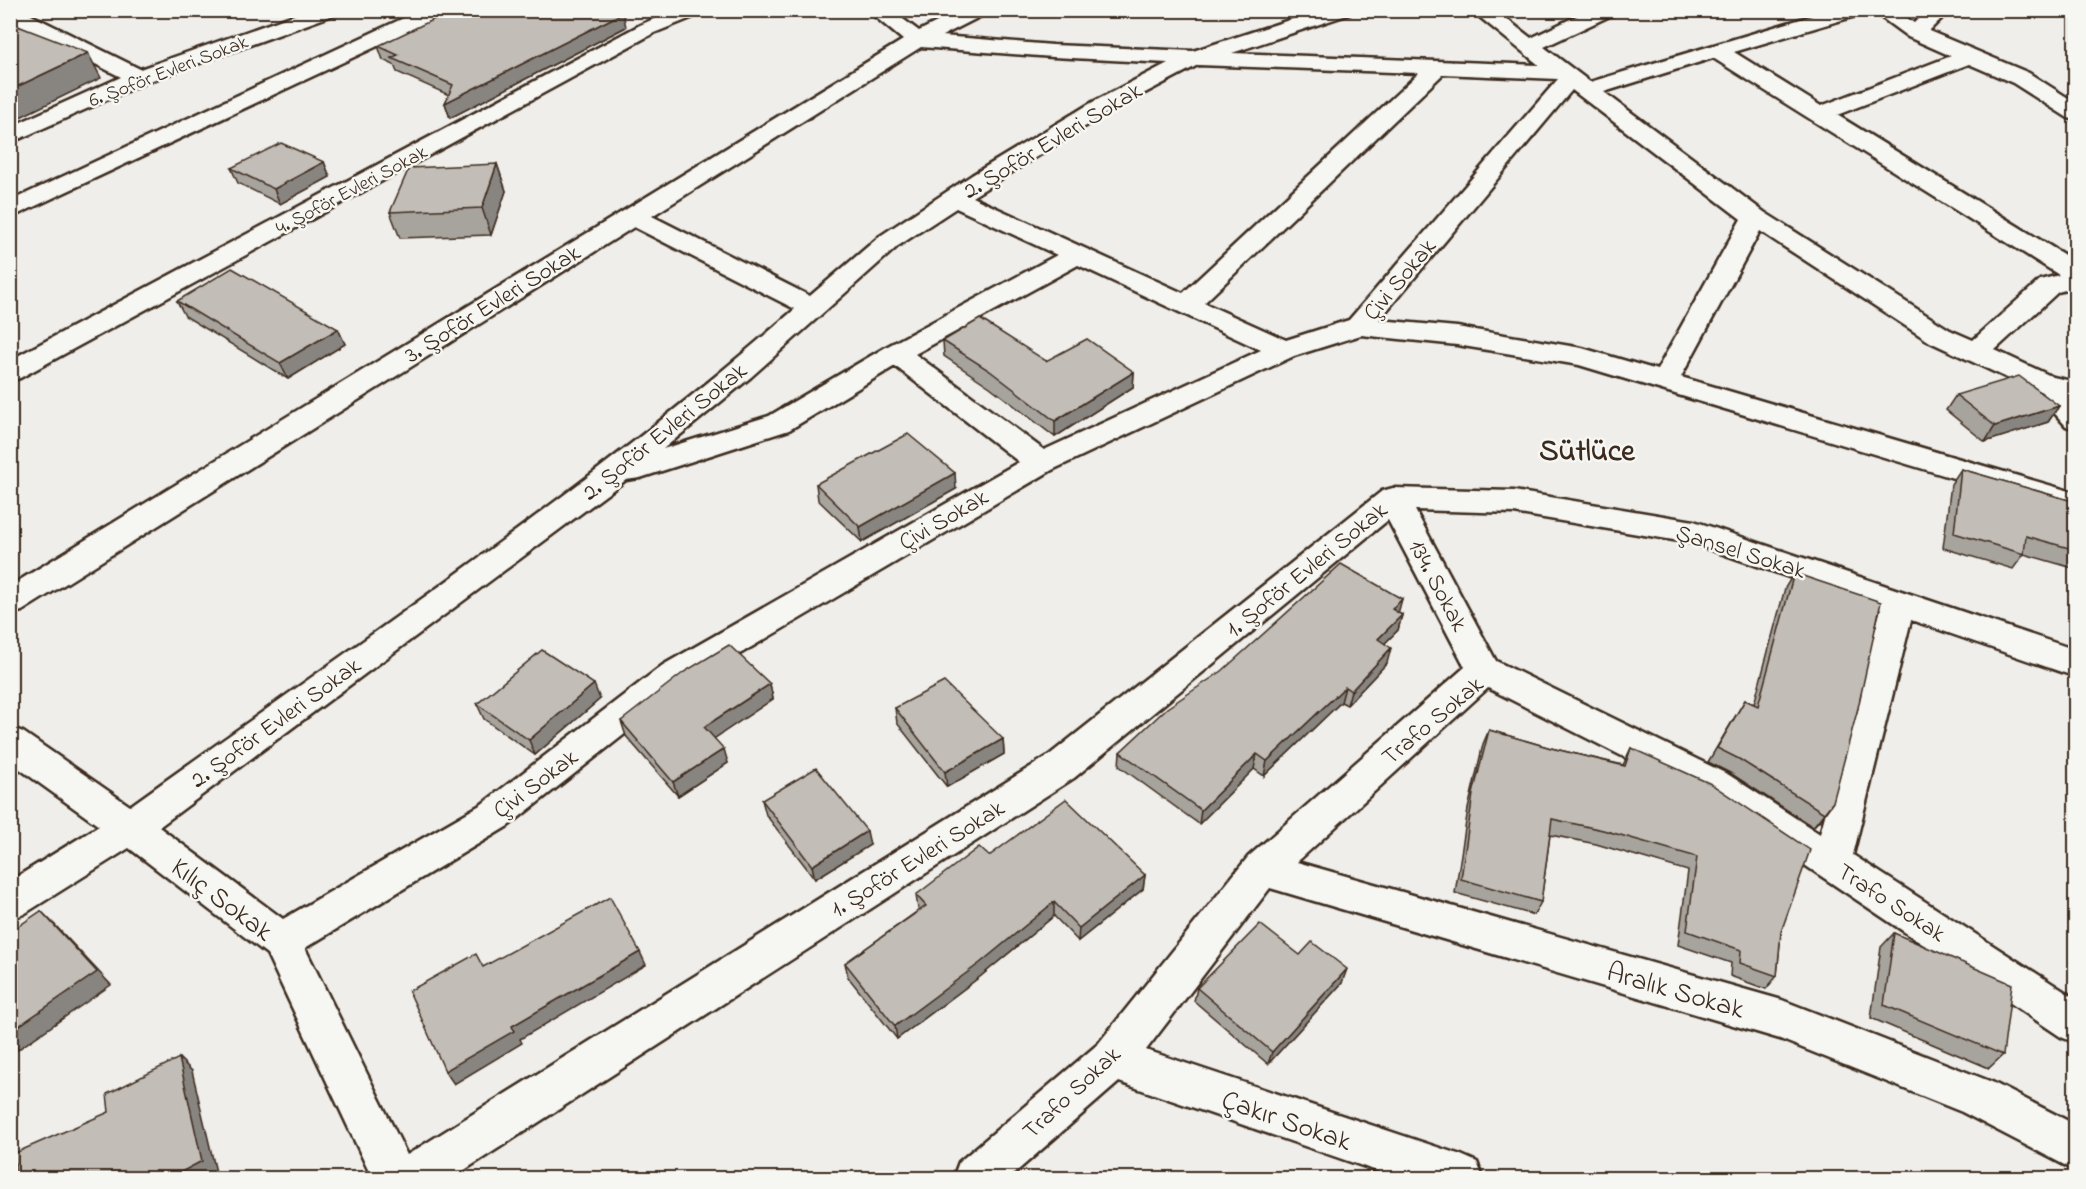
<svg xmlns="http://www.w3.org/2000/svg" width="2086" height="1189" viewBox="0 0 2086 1189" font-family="'Indie Flower',sans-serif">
<rect width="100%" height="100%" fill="#efeeea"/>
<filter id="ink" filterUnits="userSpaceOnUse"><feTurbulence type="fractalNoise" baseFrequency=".0167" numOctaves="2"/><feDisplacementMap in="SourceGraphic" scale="12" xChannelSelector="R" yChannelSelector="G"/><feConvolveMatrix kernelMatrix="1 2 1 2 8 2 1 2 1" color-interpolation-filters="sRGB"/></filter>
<g filter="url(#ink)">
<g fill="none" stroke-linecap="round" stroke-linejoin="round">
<defs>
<g id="minor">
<path d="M10,10H21L140,69L308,10H339L336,14L147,82L10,143V127L121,77L10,21Z"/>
<path d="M421,10H449L446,14L10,218V201Z"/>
<path d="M674,10H704L701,14L654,33L20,378L10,381V360L640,25Z"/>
<path d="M867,10H891L919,31L961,10H988L985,14L942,36L1053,45L1193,51L1320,10H1353L1350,14L1232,53L1539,65L1471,10H1495L1531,38L1589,10H1617L1614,14L1544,47L1590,82L1831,10H1865L1862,14L1734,52L1821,106L1951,56L1908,37L1871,10H1896L1914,23L1927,10H1950L1929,31L2029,73L2076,103V120L2068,118L2013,83L1969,64L1837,115L2076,262V287L2058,292L1995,350L2053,377L2076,382V429L2066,426L2035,391L1930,342L1760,231L1681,377L2076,493V515L1579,365L1457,345L1361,335L1294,356L1052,470L687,685L508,826L305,948L407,1155L1048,756L1382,491L1393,488L1514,491L1694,521L2076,650V677L1911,620L1853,855L2076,999V1043L2061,1037L1703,797L1488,688L1297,862L1782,1000L1992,1082L2076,1125V1171L1962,1112L1780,1039L1270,888L1146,1050L1461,1155L1477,1162L1483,1178H1397L1119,1082L1009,1178H953L959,1162L1098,1044L1248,857L1465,667L1388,520L1074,778L452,1178H372L267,954L129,848L24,914L10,919V881L99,826L10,762V727L23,732L130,806C355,645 586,491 795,309L634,227L22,611L10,614V586L903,40ZM921,47L1053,57L1168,63L1091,103L972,175L880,236L810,296L652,216ZM1713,58L2059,275L2040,280L1973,340L1950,330L1764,212L1604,92ZM1198,65L1419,73L1183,293L972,197L1107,113ZM1443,74L1558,79L1349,320L1286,340L1204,303ZM1572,90L1741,219L1657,370L1582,348L1457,327L1379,320ZM956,208L1057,255L886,347L769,416L663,449L751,377L898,246ZM1078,265L1261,350L1044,450L915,354ZM895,366L1019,462L663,665L482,804L283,919L159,827L626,480L640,478L789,430ZM1415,510L1514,513L1691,543L1881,609L1820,834L1729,775L1496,661Z"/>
</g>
</defs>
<use href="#minor" stroke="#3b2a1e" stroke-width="5"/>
<use href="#minor" fill="#f6f6f2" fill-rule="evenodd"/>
</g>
<g fill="#a7a39d" stroke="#3b2a1e" stroke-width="1.5">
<path d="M626,27L450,118L445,103L449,95L397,72L394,65L383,60L378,46Z"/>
<path d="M324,162L330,177L280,204L238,183L231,168Z"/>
<path d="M497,164L506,191L491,235L400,238L390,212Z"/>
<path d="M177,301L338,329L345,344L288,379L185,316Z"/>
<path d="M943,341L1046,361L1134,372L1133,387L1055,437L990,387L944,356Z"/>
<path d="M1956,395L2059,406L2048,422L1985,442L1946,410Z"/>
<path d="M1961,469L2076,502V569L2024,554L2013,569L1943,548L1951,484Z"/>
<path d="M816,484L956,489L862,542L818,500Z"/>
<path d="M1794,573L1858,708L1823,816L1813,827L1730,773L1708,762L1745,700L1754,704L1785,588Z"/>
<path d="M1398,613L1402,615L1398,630L1385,643L1387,663L1347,705L1341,702L1264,776L1254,769L1199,824L1119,766L1120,752Z"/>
<path d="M770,684L773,699L714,738L728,763L678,796L626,736L621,721Z"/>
<path d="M600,699L535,755L484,719L477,704Z"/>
<path d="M895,708L1003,739L1004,754L947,787L897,723Z"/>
<path d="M1489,730L1551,748L1623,765L1631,748L1781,932L1777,976L1766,989L1730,976L1731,963L1678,945L1688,871L1596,844L1550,835L1541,902L1534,915L1455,893L1468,809L1483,744Z"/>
<path d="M762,800L870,845L815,879L766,815Z"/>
<path d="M989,856L1145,875L1143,889L1078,941L1054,916L981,976L897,1039L848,977L845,963L919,910L918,909L916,895Z"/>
<path d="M1894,933L2003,1055L1989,1068L1871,1018L1881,947Z"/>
<path d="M1300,955L1342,983L1268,1064L1194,1001L1197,988Z"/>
</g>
<g fill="#888480" stroke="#3b2a1e" stroke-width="1.5">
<path d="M623,13L626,27L450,118L445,103Z"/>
<path d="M88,53L101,78L10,122V90Z"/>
<path d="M324,162L330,177L280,204L274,189Z"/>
<path d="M497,164L506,191L491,235L482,208Z"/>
<path d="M338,329L345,344L288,379L280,363Z"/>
<path d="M1134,372L1133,387L1055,437V421Z"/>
<path d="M2059,406L2048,422L1985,442L1995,426Z"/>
<path d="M955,473L956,489L862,542L860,527Z"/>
<path d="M1402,599L1398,614L1392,609Z"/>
<path d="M1402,615L1398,630L1374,654L1378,639Z"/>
<path d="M1391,648L1387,663L1347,705L1351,691Z"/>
<path d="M594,684L600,699L535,755L529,740Z"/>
<path d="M770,684L773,699L709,742L704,727Z"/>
<path d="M1345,687L1341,702L1264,776L1267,761Z"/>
<path d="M1003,739L1004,754L947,787L945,772Z"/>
<path d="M724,749L728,763L678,796L673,782Z"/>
<path d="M1257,754L1254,769L1199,824L1201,810Z"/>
<path d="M1833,802L1823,816L1813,827L1824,813Z"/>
<path d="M867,831L870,845L815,879L812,866Z"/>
<path d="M1145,875L1143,889L1078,941L1079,928Z"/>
<path d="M1054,902V916L981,976L897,1039L895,1026Z"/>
<path d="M41,911L55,925L111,985L10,1055V1032Z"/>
<path d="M640,952L646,965L520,1039L522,1043L454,1084L445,1071L512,1026Z"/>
<path d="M1347,969L1342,983L1268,1064L1272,1052Z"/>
<path d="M179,1058L192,1071L216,1172L204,1179H168Z"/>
<path d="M158,1173L165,1179H148Z"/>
</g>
<g fill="#c2bdb7" stroke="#3b2a1e" stroke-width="1.5">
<path d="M453,10H619L623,13L445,103L453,85L391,58L398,55L378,46Z"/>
<path d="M10,23L88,53L10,90Z"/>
<path d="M281,143L324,162L274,189L231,168Z"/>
<path d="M497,164L482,208L390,212L409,168Z"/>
<path d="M232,268L338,329L280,363L177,301Z"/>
<path d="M980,319L1046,361L1087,339L1134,372L1055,421L990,371L943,341Z"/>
<path d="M2019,376L2059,406L1995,426L1956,395Z"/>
<path d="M908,434L955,473L860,527L816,484Z"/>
<path d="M1961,469L2076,502V550L2026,536L2024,554L1954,533Z"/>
<path d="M1341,564L1402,599L1392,609L1402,615L1378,639L1391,648L1351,691L1345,687L1267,761L1257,754L1201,810L1120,752L1167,708L1222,671Z"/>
<path d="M1794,573L1881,602L1858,708L1833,802L1824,813L1739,759L1717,748L1745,700L1758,706Z"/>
<path d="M729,645L770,684L704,727L724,749L673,782L621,721L684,672Z"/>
<path d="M542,650L594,684L529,740L477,704Z"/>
<path d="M944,682L1003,739L945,772L895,708Z"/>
<path d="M1489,730L1551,748L1625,766L1631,748L1711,784L1810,850L1781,932L1777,976L1740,963L1741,950L1687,931L1697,857L1603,830L1552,819L1541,902L1461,879L1473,794Z"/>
<path d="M816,768L867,831L812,866L762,800Z"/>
<path d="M1066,799L1145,875L1079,928L1054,902L980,963L895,1026L845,963L926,906L916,895L979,847L989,856Z"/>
<path d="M610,897L640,952L512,1026L514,1031L445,1071L409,991L476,954L483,967Z"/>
<path d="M41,911L97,972L10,1032V932Z"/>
<path d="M1260,924L1300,955L1312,942L1347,969L1272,1052L1197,988Z"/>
<path d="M1894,933L2012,984L2003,1055L1884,1005Z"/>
<path d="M179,1058L202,1161L168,1179H159L158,1173L148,1179H16L15,1153L109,1112L107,1094Z"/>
</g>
</g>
<g text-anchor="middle" stroke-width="5" stroke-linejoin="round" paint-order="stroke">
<g font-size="20" fill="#3b2a1e" stroke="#f6f6f2">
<text transform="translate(168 70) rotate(-21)" y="7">6. Şoför Evleri Sokak</text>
<text transform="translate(351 189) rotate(-28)" y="7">4. Şoför Evleri Sokak</text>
</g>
<g font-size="24" fill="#3b2a1e" stroke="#f6f6f2">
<text transform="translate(1052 140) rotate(-31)" y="8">2. Şoför Evleri Sokak</text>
<text transform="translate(1399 279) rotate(-50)" y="8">Çivi Sokak</text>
<text transform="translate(492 303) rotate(-32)" y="8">3. Şoför Evleri Sokak</text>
<text transform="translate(664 431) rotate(-39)" y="8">2. Şoför Evleri Sokak</text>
<text transform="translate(943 519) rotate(-30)" y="8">Çivi Sokak</text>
<text transform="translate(1741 551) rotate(17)" y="8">Şansel Sokak</text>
<text transform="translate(1306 569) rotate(-39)" y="8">1. Şoför Evleri Sokak</text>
<text transform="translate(1439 585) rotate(62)" y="8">134. Sokak</text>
<text transform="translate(1432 720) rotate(-40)" y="8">Trafo Sokak</text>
<text transform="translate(275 722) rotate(-36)" y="8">2. Şoför Evleri Sokak</text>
<text transform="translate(535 783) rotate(-37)" y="8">Çivi Sokak</text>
<text transform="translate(917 858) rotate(-32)" y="8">1. Şoför Evleri Sokak</text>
<text transform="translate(1892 902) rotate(33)" y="8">Trafo Sokak</text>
<text transform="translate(1071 1092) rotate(-43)" y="8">Trafo Sokak</text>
</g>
<g font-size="28" fill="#3b2a1e" stroke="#f6f6f2">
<text transform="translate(223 898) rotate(37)" y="10">Kılıç Sokak</text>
<text transform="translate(1676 989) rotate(16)" y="10">Aralık Sokak</text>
<text transform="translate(1287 1119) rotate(19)" y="10">Çakır Sokak</text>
</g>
<g font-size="30" font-weight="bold" fill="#3b2a1e" stroke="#f6f6f2">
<text x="1587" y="460">Sütlüce</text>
</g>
</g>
<rect width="2086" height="1189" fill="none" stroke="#f6f6f2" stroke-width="36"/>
<rect x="18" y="18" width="2050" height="1153" fill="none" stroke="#3b2a1e" stroke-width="2" filter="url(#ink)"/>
</svg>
